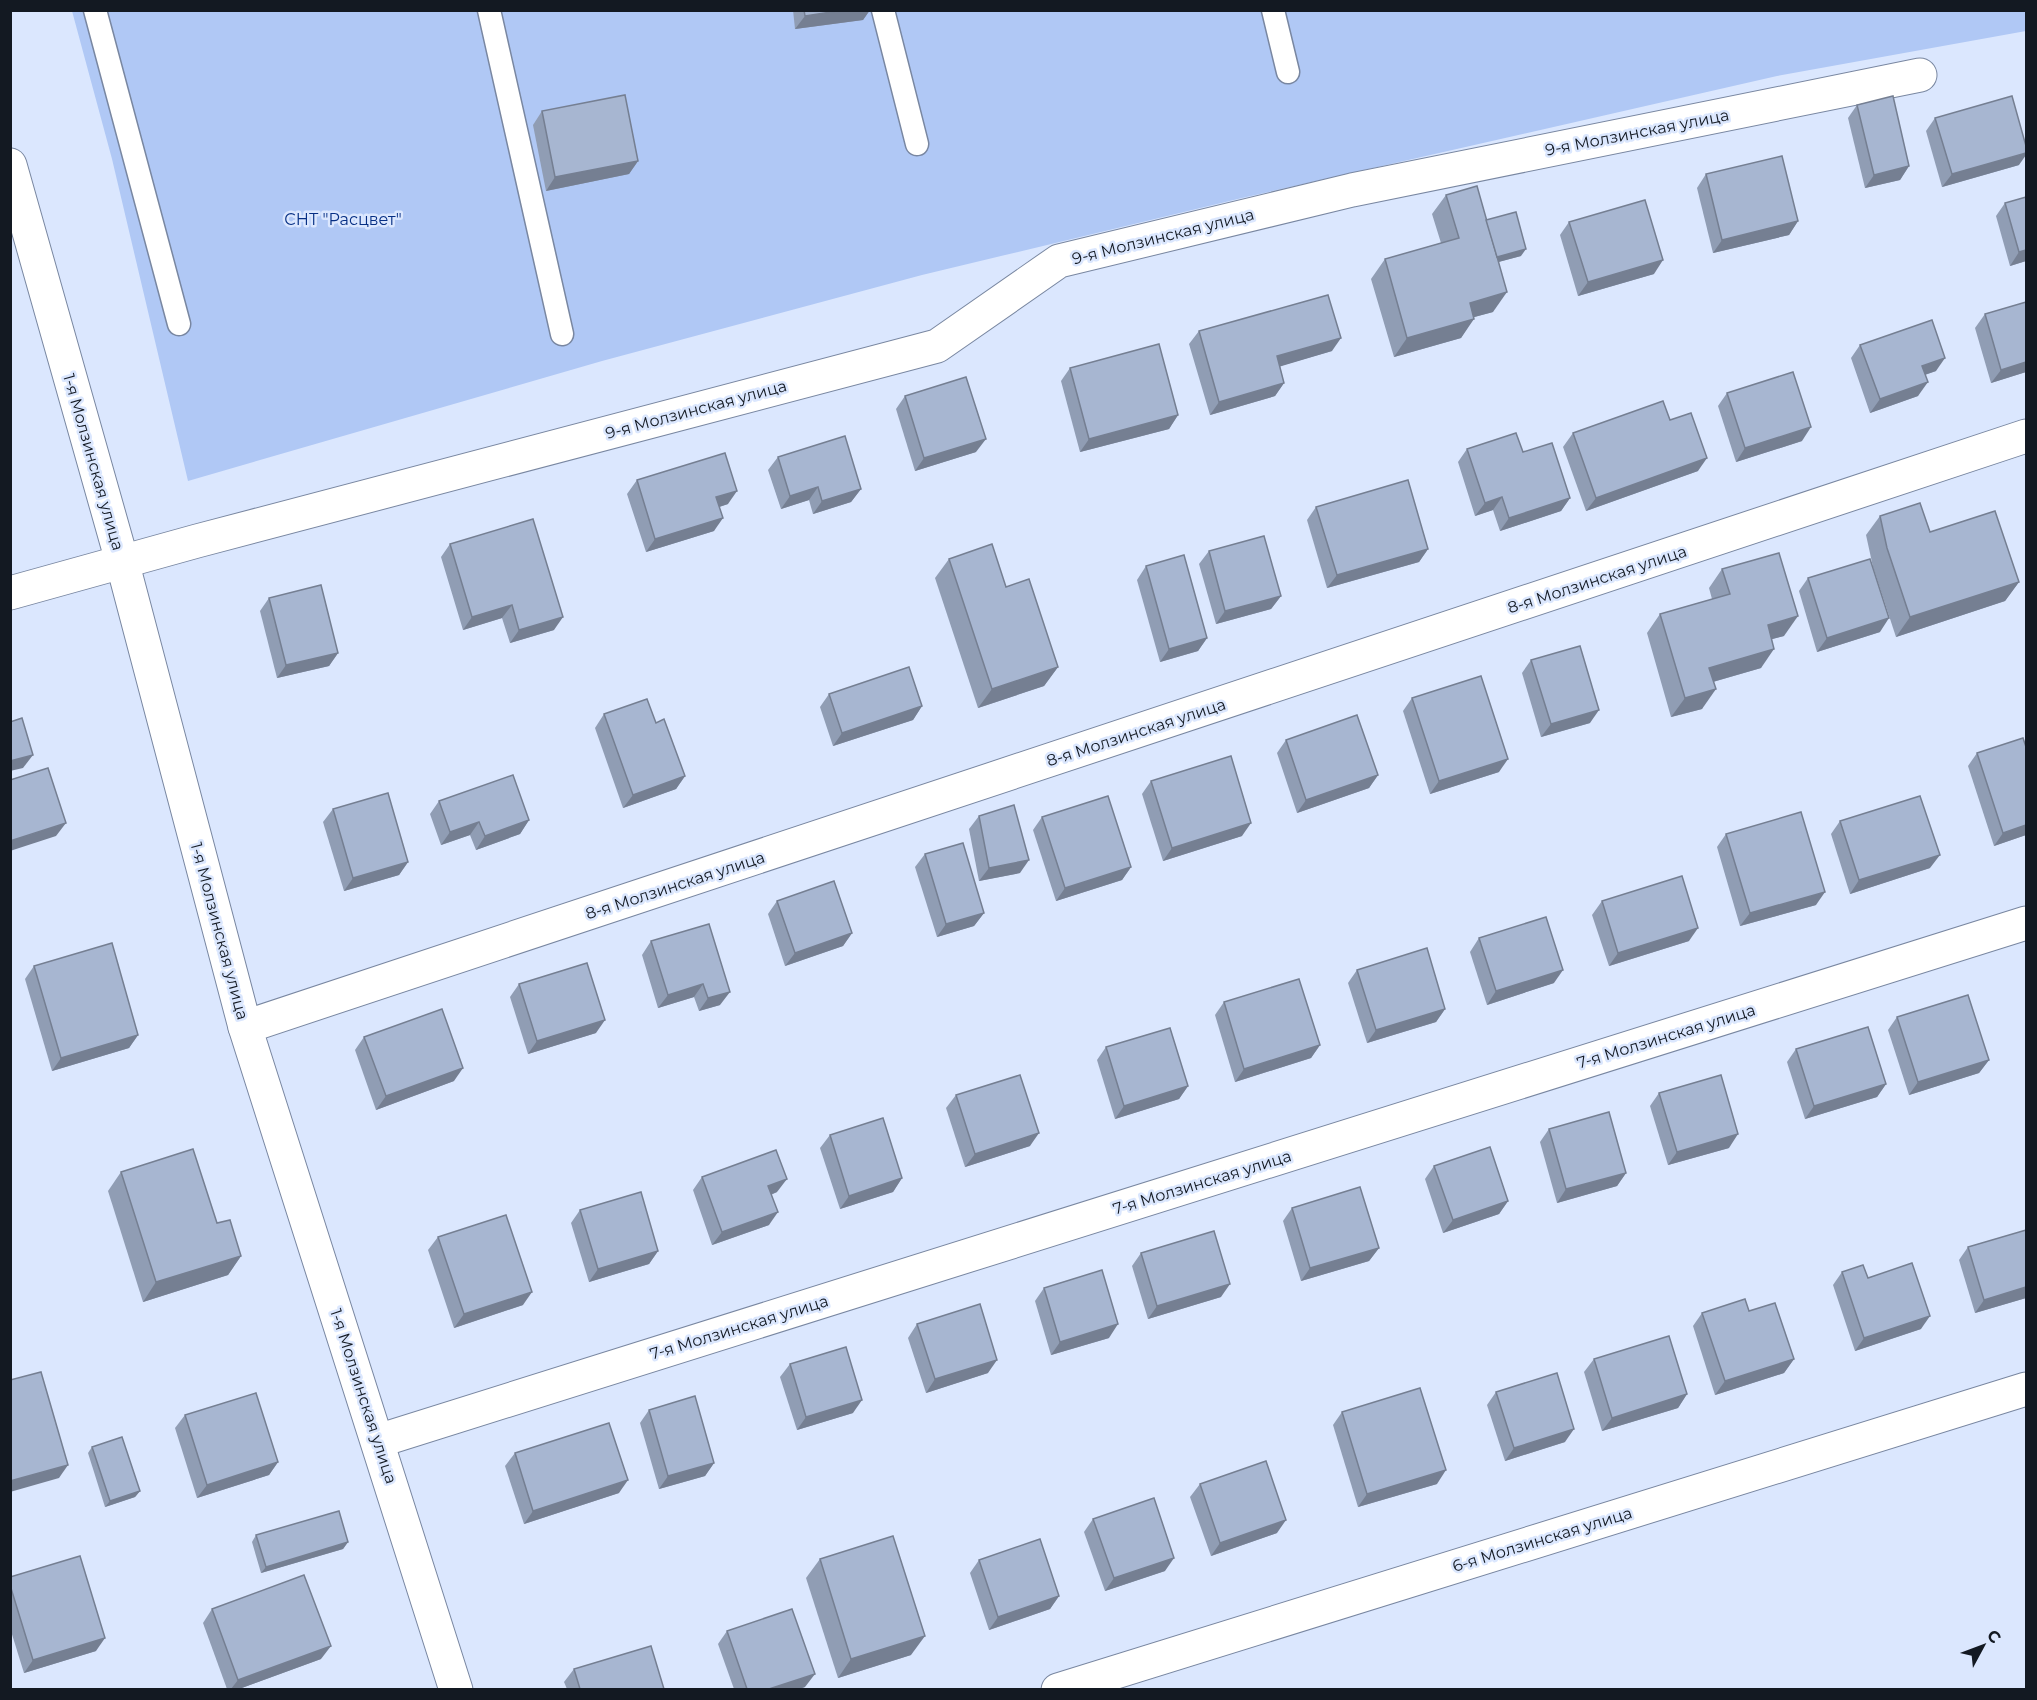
<svg xmlns="http://www.w3.org/2000/svg" width="2037" height="1700" viewBox="0 0 2037 1700" font-family="Montserrat,sans-serif">
<rect width="100%" height="100%" fill="#dbe7fe"/>
<path fill="#b0c8f5" d="M2026,10V31L1777,76L1242,198L922,275L602,361L188,481L112,159L72,11Z"/>
<g fill="none" stroke-linecap="round" stroke-linejoin="round">
<defs>
<g id="service">
<path d="M95,10L179,324"/>
<path d="M489,10L562,334"/>
<path d="M883,10L917,144"/>
<path d="M1273,10L1288,72"/>
</g>
<g id="minor">
<path d="M10,593L197,541L937,346L1059,261L1352,190L1920,75"/>
<path d="M245,1027L2026,436"/>
<path d="M378,1441L2026,923"/>
<path d="M1058,1690L2026,1389"/>
</g>
<path id="tertiary" d="M10,165L122,561L245,1027L456,1690"/>
</defs>
<use href="#service" stroke="#7987a1" stroke-width="25"/>
<use href="#minor" stroke="#7987a1" stroke-width="35"/>
<use href="#tertiary" stroke="#7987a1" stroke-width="35"/>
<use href="#service" stroke="#fff" stroke-width="22"/>
<use href="#minor" stroke="#fff" stroke-width="33"/>
<use href="#tertiary" stroke="#fff" stroke-width="33"/>
</g>
<g fill="#909db4">
<path d="M793,10H870L863,20L795,29Z"/>
<path d="M1857,105L1909,166L1900,180L1865,188L1848,118Z"/>
<path d="M542,111L638,161L629,174L546,191L533,125Z"/>
<path d="M1935,118L2019,165L1942,187L1926,131Z"/>
<path d="M1706,174L1798,221L1789,235L1713,253L1697,188Z"/>
<path d="M1446,195L1486,220L1521,256L1498,262L1493,312L1474,317L1461,338L1394,357L1371,279L1385,259L1441,243L1432,214Z"/>
<path d="M2026,197V261L2010,266L1996,216L2005,203Z"/>
<path d="M1569,222L1654,274L1578,296L1560,235Z"/>
<path d="M2026,302V372L1991,383L1975,328L1985,314Z"/>
<path d="M1199,331L1332,351L1280,366L1284,383L1275,396L1210,415L1189,344Z"/>
<path d="M1860,345L1936,371L1925,375L1918,396L1870,413L1851,358Z"/>
<path d="M1070,368L1178,415L1169,429L1080,452L1061,381Z"/>
<path d="M1727,393L1802,441L1736,462L1718,406Z"/>
<path d="M905,396L976,452L915,471L896,409Z"/>
<path d="M1670,420L1698,471L1586,511L1563,447L1573,433Z"/>
<path d="M1467,449L1523,452L1570,498L1561,511L1500,531L1493,510L1475,516L1458,462Z"/>
<path d="M778,457L861,489L851,502L813,514L809,500L781,509L768,470Z"/>
<path d="M637,480L728,504L719,507L714,531L646,552L627,494Z"/>
<path d="M1316,507L1428,549L1419,562L1327,588L1307,520Z"/>
<path d="M1880,516L2019,582L2005,601L1896,637L1873,567L1866,535Z"/>
<path d="M450,544L554,630L510,643L502,618L463,630L441,557Z"/>
<path d="M1209,551L1281,596L1271,609L1216,624L1199,564Z"/>
<path d="M949,559L1006,587L1058,667L1044,686L978,708L935,578Z"/>
<path d="M1146,566L1207,638L1198,651L1160,662L1137,580Z"/>
<path d="M1722,569L1784,636L1772,639L1761,668L1713,682L1702,709L1671,717L1647,633L1660,614L1712,599L1709,588Z"/>
<path d="M1808,578L1880,632L1817,652L1799,591Z"/>
<path d="M269,598L338,653L329,666L277,678L260,611Z"/>
<path d="M1531,660L1590,723L1541,737L1522,673Z"/>
<path d="M829,694L922,706L913,720L833,746L820,707Z"/>
<path d="M1412,698L1499,772L1430,794L1403,711Z"/>
<path d="M604,714L656,723L685,776L676,789L623,808L595,728Z"/>
<path d="M1286,740L1378,775L1369,788L1297,813L1277,753Z"/>
<path d="M2026,747V835L1994,846L1968,766L1977,753Z"/>
<path d="M1151,781L1242,836L1163,861L1142,794Z"/>
<path d="M439,801L529,820L520,834L476,850L470,835L441,845L430,814Z"/>
<path d="M333,809L408,862L399,875L344,891L323,822Z"/>
<path d="M979,816L1020,873L979,881L969,829Z"/>
<path d="M1042,817L1131,867L1122,880L1056,901L1033,830Z"/>
<path d="M1840,821L1930,868L1850,894L1831,834Z"/>
<path d="M1726,834L1816,905L1740,926L1717,847Z"/>
<path d="M925,854L984,913L974,926L937,937L915,867Z"/>
<path d="M777,901L852,933L843,946L785,966L768,914Z"/>
<path d="M1602,901L1689,941L1609,966L1592,915Z"/>
<path d="M709,924L720,1005L699,1011L694,997L658,1008L642,955L651,941Z"/>
<path d="M1479,938L1554,983L1487,1005L1470,952Z"/>
<path d="M34,966L138,1035L129,1048L52,1071L25,979Z"/>
<path d="M1357,970L1445,1009L1436,1022L1367,1043L1348,983Z"/>
<path d="M519,984L596,1033L528,1054L510,997Z"/>
<path d="M1224,1002L1320,1045L1311,1058L1235,1082L1215,1015Z"/>
<path d="M1897,1017L1989,1060L1979,1073L1909,1095L1888,1030Z"/>
<path d="M364,1037L454,1081L376,1110L355,1050Z"/>
<path d="M1106,1047L1188,1086L1179,1099L1115,1119L1097,1060Z"/>
<path d="M1796,1049L1886,1084L1877,1097L1805,1119L1787,1062Z"/>
<path d="M1659,1093L1729,1148L1668,1165L1650,1106Z"/>
<path d="M956,1095L1030,1146L965,1167L946,1108Z"/>
<path d="M1549,1129L1626,1173L1617,1186L1557,1203L1540,1142Z"/>
<path d="M830,1135L902,1178L893,1192L840,1209L820,1148Z"/>
<path d="M1434,1166L1508,1201L1499,1214L1443,1233L1425,1179Z"/>
<path d="M121,1172L217,1223L241,1256L228,1275L143,1302L108,1191Z"/>
<path d="M702,1177L777,1192L771,1195L769,1225L712,1245L693,1190Z"/>
<path d="M1292,1208L1379,1248L1369,1261L1301,1281L1283,1221Z"/>
<path d="M580,1210L658,1251L649,1264L589,1282L571,1223Z"/>
<path d="M2026,1230V1298L1975,1313L1959,1260L1968,1247Z"/>
<path d="M438,1237L523,1305L454,1328L428,1250Z"/>
<path d="M1141,1253L1221,1297L1148,1319L1132,1266Z"/>
<path d="M1842,1272L1868,1278L1921,1329L1855,1351L1833,1285Z"/>
<path d="M1044,1288L1109,1338L1051,1355L1035,1301Z"/>
<path d="M1749,1311L1794,1359L1784,1373L1715,1395L1693,1326L1702,1313Z"/>
<path d="M917,1324L988,1373L926,1393L908,1338Z"/>
<path d="M1594,1359L1687,1394L1678,1408L1602,1431L1584,1372Z"/>
<path d="M790,1364L853,1413L797,1430L780,1377Z"/>
<path d="M1496,1392L1565,1442L1505,1461L1487,1405Z"/>
<path d="M649,1410L714,1463L705,1476L659,1489L640,1423Z"/>
<path d="M1342,1412L1437,1484L1358,1507L1333,1425Z"/>
<path d="M185,1415L278,1462L269,1475L197,1498L175,1428Z"/>
<path d="M92,1447L140,1491L135,1497L105,1507L88,1453Z"/>
<path d="M515,1453L619,1493L524,1524L505,1466Z"/>
<path d="M1200,1484L1277,1533L1211,1556L1190,1497Z"/>
<path d="M1093,1519L1165,1571L1105,1591L1084,1532Z"/>
<path d="M256,1535L348,1542L343,1549L261,1573L252,1542Z"/>
<path d="M820,1559L911,1655L838,1678L806,1578Z"/>
<path d="M979,1560L1059,1596L1050,1609L989,1630L970,1573Z"/>
<path d="M10,1577L96,1651L24,1673L10,1628Z"/>
<path d="M212,1609L321,1659L239,1689H227L203,1623Z"/>
<path d="M727,1631L805,1687L799,1689H734L718,1644Z"/>
<path d="M574,1669L664,1689H567L564,1682Z"/>
</g>
<g fill="#757f92">
<path d="M844,10H870L863,20L795,29L805,16Z"/>
<path d="M2026,153V155L2019,165L1942,187L1952,174Z"/>
<path d="M638,161L629,174L546,191L555,177Z"/>
<path d="M1909,166L1900,180L1865,188L1874,175Z"/>
<path d="M1798,221L1789,235L1713,253L1722,240Z"/>
<path d="M1526,249L1521,256L1480,267L1484,260Z"/>
<path d="M2026,250V261L2010,266L2019,252Z"/>
<path d="M1663,260L1654,274L1578,296L1588,282Z"/>
<path d="M1507,292L1493,312L1456,322L1470,303Z"/>
<path d="M1474,319L1461,338L1394,357L1407,338Z"/>
<path d="M1341,338L1332,351L1268,370L1277,356Z"/>
<path d="M1945,358L1936,371L1912,379L1922,366Z"/>
<path d="M2026,362V372L1991,383L2001,370Z"/>
<path d="M1928,382L1918,396L1870,413L1880,399Z"/>
<path d="M1284,383L1275,396L1210,415L1219,402Z"/>
<path d="M1178,415L1169,429L1080,452L1089,439Z"/>
<path d="M1811,427L1802,441L1736,462L1745,448Z"/>
<path d="M986,439L976,452L915,471L924,458Z"/>
<path d="M1707,458L1698,471L1586,511L1596,498Z"/>
<path d="M818,487L809,500L781,509L790,496Z"/>
<path d="M861,489L851,502L813,514L822,501Z"/>
<path d="M737,491L728,504L707,511L716,497Z"/>
<path d="M1502,497L1493,510L1475,516L1485,503Z"/>
<path d="M1570,498L1561,511L1500,531L1509,518Z"/>
<path d="M723,518L714,531L646,552L655,539Z"/>
<path d="M1428,549L1419,562L1327,588L1337,575Z"/>
<path d="M2019,582L2005,601L1896,637L1910,617Z"/>
<path d="M1281,596L1271,609L1216,624L1225,611Z"/>
<path d="M512,605L502,618L463,630L472,617Z"/>
<path d="M1798,616L1784,636L1754,644L1768,625Z"/>
<path d="M563,617L554,630L510,643L519,630Z"/>
<path d="M1889,618L1880,632L1817,652L1827,638Z"/>
<path d="M1207,638L1198,651L1160,662L1169,649Z"/>
<path d="M1774,649L1761,668L1695,687L1709,668Z"/>
<path d="M338,653L329,666L277,678L286,665Z"/>
<path d="M1058,667L1044,686L978,708L992,689Z"/>
<path d="M1716,689L1702,709L1671,717L1685,698Z"/>
<path d="M922,706L913,720L833,746L842,733Z"/>
<path d="M1599,710L1590,723L1541,737L1551,724Z"/>
<path d="M33,755L23,768L10,771V761Z"/>
<path d="M1508,759L1499,772L1430,794L1439,781Z"/>
<path d="M1378,775L1369,788L1297,813L1306,800Z"/>
<path d="M685,776L676,789L623,808L633,795Z"/>
<path d="M529,820L520,834L476,850L485,836Z"/>
<path d="M479,822L470,835L441,845L450,832Z"/>
<path d="M66,823L56,836L10,851V841Z"/>
<path d="M1251,823L1242,836L1163,861L1172,848Z"/>
<path d="M2026,825V835L1994,846L2003,833Z"/>
<path d="M1940,855L1930,868L1850,894L1859,880Z"/>
<path d="M1029,860L1020,873L979,881L989,868Z"/>
<path d="M408,862L399,875L344,891L353,878Z"/>
<path d="M1131,867L1122,880L1056,901L1065,888Z"/>
<path d="M1825,892L1816,905L1740,926L1750,913Z"/>
<path d="M984,913L974,926L937,937L946,924Z"/>
<path d="M1698,928L1689,941L1609,966L1618,953Z"/>
<path d="M852,933L843,946L785,966L795,953Z"/>
<path d="M1563,970L1554,983L1487,1005L1496,991Z"/>
<path d="M703,984L694,997L658,1008L668,995Z"/>
<path d="M730,992L720,1005L699,1011L708,998Z"/>
<path d="M1445,1009L1436,1022L1367,1043L1376,1030Z"/>
<path d="M605,1020L596,1033L528,1054L537,1041Z"/>
<path d="M138,1035L129,1048L52,1071L61,1058Z"/>
<path d="M1320,1045L1311,1058L1235,1082L1244,1069Z"/>
<path d="M1989,1060L1979,1073L1909,1095L1918,1082Z"/>
<path d="M463,1068L454,1081L376,1110L386,1096Z"/>
<path d="M1886,1084L1877,1097L1805,1119L1814,1106Z"/>
<path d="M1188,1086L1179,1099L1115,1119L1124,1106Z"/>
<path d="M1039,1133L1030,1146L965,1167L975,1154Z"/>
<path d="M1738,1134L1729,1148L1668,1165L1677,1152Z"/>
<path d="M1626,1173L1617,1186L1557,1203L1566,1189Z"/>
<path d="M902,1178L893,1192L840,1209L849,1196Z"/>
<path d="M787,1179L777,1192L759,1199L768,1186Z"/>
<path d="M1508,1201L1499,1214L1443,1233L1453,1220Z"/>
<path d="M778,1212L769,1225L712,1245L722,1232Z"/>
<path d="M1379,1248L1369,1261L1301,1281L1310,1268Z"/>
<path d="M658,1251L649,1264L589,1282L598,1269Z"/>
<path d="M241,1256L228,1275L143,1302L156,1282Z"/>
<path d="M1230,1284L1221,1297L1148,1319L1157,1306Z"/>
<path d="M2026,1287V1298L1975,1313L1984,1300Z"/>
<path d="M532,1292L523,1305L454,1328L464,1314Z"/>
<path d="M1930,1316L1921,1329L1855,1351L1864,1338Z"/>
<path d="M1118,1324L1109,1338L1051,1355L1060,1342Z"/>
<path d="M1794,1359L1784,1373L1715,1395L1725,1381Z"/>
<path d="M997,1360L988,1373L926,1393L935,1379Z"/>
<path d="M1687,1394L1678,1408L1602,1431L1612,1418Z"/>
<path d="M862,1400L853,1413L797,1430L806,1417Z"/>
<path d="M1574,1429L1565,1442L1505,1461L1514,1448Z"/>
<path d="M278,1462L269,1475L197,1498L207,1485Z"/>
<path d="M714,1463L705,1476L659,1489L668,1476Z"/>
<path d="M68,1465L59,1478L10,1492V1481Z"/>
<path d="M1446,1470L1437,1484L1358,1507L1367,1494Z"/>
<path d="M628,1480L619,1493L524,1524L533,1511Z"/>
<path d="M140,1491L135,1497L105,1507L110,1501Z"/>
<path d="M1286,1520L1277,1533L1211,1556L1220,1543Z"/>
<path d="M348,1542L343,1549L261,1573L266,1567Z"/>
<path d="M1174,1558L1165,1571L1105,1591L1114,1578Z"/>
<path d="M1059,1596L1050,1609L989,1630L998,1617Z"/>
<path d="M925,1636L911,1655L838,1678L851,1659Z"/>
<path d="M105,1638L96,1651L24,1673L33,1660Z"/>
<path d="M331,1646L321,1659L239,1689H231L238,1680Z"/>
<path d="M815,1674L805,1687L799,1689H769Z"/>
</g>
<g fill="#a7b6d1" stroke="#757f92" stroke-width="1.5">
<path d="M804,10H844L805,16Z"/>
<path d="M625,95L638,161L555,177L542,111Z"/>
<path d="M1893,96L1909,166L1874,175L1857,105Z"/>
<path d="M2012,96L2026,146V153L1952,174L1935,118Z"/>
<path d="M1782,156L1798,221L1722,240L1706,174Z"/>
<path d="M1477,186L1507,292L1470,303L1474,319L1407,338L1385,259L1459,238L1446,195Z"/>
<path d="M2026,197V250L2019,252L2005,203Z"/>
<path d="M1645,200L1663,260L1588,282L1569,222Z"/>
<path d="M1516,212L1526,249L1497,257L1486,220Z"/>
<path d="M1328,295L1341,338L1277,356L1284,383L1219,402L1199,331Z"/>
<path d="M2026,302V362L2001,370L1985,314Z"/>
<path d="M1932,320L1945,358L1922,366L1928,382L1880,399L1860,345Z"/>
<path d="M1159,344L1178,415L1089,439L1070,368Z"/>
<path d="M1793,372L1811,427L1745,448L1727,393Z"/>
<path d="M966,377L986,439L924,458L905,396Z"/>
<path d="M1663,401L1670,420L1691,413L1707,458L1596,498L1573,433Z"/>
<path d="M1516,433L1523,452L1552,443L1570,498L1509,518L1502,497L1485,503L1467,449Z"/>
<path d="M845,436L861,489L822,501L818,487L790,496L778,457Z"/>
<path d="M725,453L737,491L716,497L723,518L655,539L637,480Z"/>
<path d="M1408,480L1428,549L1337,575L1316,507Z"/>
<path d="M1920,503L1930,532L1995,511L2019,582L1910,617L1887,548L1880,516Z"/>
<path d="M533,519L563,617L519,630L512,605L472,617L450,544Z"/>
<path d="M1264,536L1281,596L1225,611L1209,551Z"/>
<path d="M992,544L1006,587L1029,579L1058,667L992,689L949,559Z"/>
<path d="M1779,553L1798,616L1768,625L1774,649L1709,668L1716,689L1685,698L1660,614L1730,594L1722,569Z"/>
<path d="M1184,555L1207,638L1169,649L1146,566Z"/>
<path d="M1870,559L1889,618L1827,638L1808,578Z"/>
<path d="M321,585L338,653L286,665L269,598Z"/>
<path d="M1580,646L1599,710L1551,724L1531,660Z"/>
<path d="M909,667L922,706L842,733L829,694Z"/>
<path d="M1481,676L1508,759L1439,781L1412,698Z"/>
<path d="M647,699L656,723L664,719L685,776L633,795L604,714Z"/>
<path d="M1357,715L1378,775L1306,800L1286,740Z"/>
<path d="M22,718L33,755L10,761V722Z"/>
<path d="M2023,738L2026,747V825L2003,833L1977,753Z"/>
<path d="M1231,756L1251,823L1172,848L1151,781Z"/>
<path d="M48,768L66,823L10,841V780Z"/>
<path d="M513,775L529,820L485,836L479,822L450,832L439,801Z"/>
<path d="M388,793L408,862L353,878L333,809Z"/>
<path d="M1108,796L1131,867L1065,888L1042,817Z"/>
<path d="M1920,796L1940,855L1859,880L1840,821Z"/>
<path d="M1014,805L1029,860L989,868L979,816Z"/>
<path d="M1801,812L1825,892L1750,913L1726,834Z"/>
<path d="M963,843L984,913L946,924L925,854Z"/>
<path d="M1682,876L1698,928L1618,953L1602,901Z"/>
<path d="M834,881L852,933L795,953L777,901Z"/>
<path d="M1546,917L1563,970L1496,991L1479,938Z"/>
<path d="M709,924L730,992L708,998L703,984L668,995L651,941Z"/>
<path d="M112,943L138,1035L61,1058L34,966Z"/>
<path d="M1427,948L1445,1009L1376,1030L1357,970Z"/>
<path d="M587,963L605,1020L537,1041L519,984Z"/>
<path d="M1299,979L1320,1045L1244,1069L1224,1002Z"/>
<path d="M1968,995L1989,1060L1918,1082L1897,1017Z"/>
<path d="M442,1009L463,1068L386,1096L364,1037Z"/>
<path d="M1868,1027L1886,1084L1814,1106L1796,1049Z"/>
<path d="M1170,1028L1188,1086L1124,1106L1106,1047Z"/>
<path d="M1020,1075L1039,1133L975,1154L956,1095Z"/>
<path d="M1721,1075L1738,1134L1677,1152L1659,1093Z"/>
<path d="M1609,1112L1626,1173L1566,1189L1549,1129Z"/>
<path d="M883,1118L902,1178L849,1196L830,1135Z"/>
<path d="M1490,1147L1508,1201L1453,1220L1434,1166Z"/>
<path d="M193,1149L217,1223L230,1220L241,1256L156,1282L121,1172Z"/>
<path d="M776,1150L787,1179L768,1186L778,1212L722,1232L702,1177Z"/>
<path d="M1360,1187L1379,1248L1310,1268L1292,1208Z"/>
<path d="M641,1192L658,1251L598,1269L580,1210Z"/>
<path d="M506,1215L532,1292L464,1314L438,1237Z"/>
<path d="M2026,1230V1287L1984,1300L1968,1247Z"/>
<path d="M1214,1231L1230,1284L1157,1306L1141,1253Z"/>
<path d="M1912,1263L1930,1316L1864,1338L1842,1272L1863,1265L1868,1278Z"/>
<path d="M1102,1270L1118,1324L1060,1342L1044,1288Z"/>
<path d="M1745,1299L1749,1311L1775,1303L1794,1359L1725,1381L1702,1313Z"/>
<path d="M980,1304L997,1360L935,1379L917,1324Z"/>
<path d="M1669,1336L1687,1394L1612,1418L1594,1359Z"/>
<path d="M846,1347L862,1400L806,1417L790,1364Z"/>
<path d="M41,1372L68,1465L10,1481V1380Z"/>
<path d="M1557,1373L1574,1429L1514,1448L1496,1392Z"/>
<path d="M1420,1388L1446,1470L1367,1494L1342,1412Z"/>
<path d="M256,1393L278,1462L207,1485L185,1415Z"/>
<path d="M695,1396L714,1463L668,1476L649,1410Z"/>
<path d="M609,1423L628,1480L533,1511L515,1453Z"/>
<path d="M122,1437L140,1491L110,1501L92,1447Z"/>
<path d="M1266,1461L1286,1520L1220,1543L1200,1484Z"/>
<path d="M1154,1498L1174,1558L1114,1578L1093,1519Z"/>
<path d="M339,1511L348,1542L266,1567L256,1535Z"/>
<path d="M893,1536L925,1636L851,1659L820,1559Z"/>
<path d="M1040,1539L1059,1596L998,1617L979,1560Z"/>
<path d="M80,1556L105,1638L33,1660L10,1585V1577Z"/>
<path d="M304,1575L331,1646L238,1680L212,1609Z"/>
<path d="M792,1609L815,1674L769,1689H747L727,1631Z"/>
<path d="M651,1646L664,1689H580L574,1669Z"/>
</g>
<g text-anchor="middle" stroke-width="5" stroke-linejoin="round" paint-order="stroke">
<g font-size="16" fill="#131922" stroke="#dbe7fe">
<text transform="translate(1637 132) rotate(-11)" y="6">9-я Молзинская улица</text>
<text transform="translate(1163 236) rotate(-14)" y="6">9-я Молзинская улица</text>
<text transform="translate(696 409) rotate(-15)" y="6">9-я Молзинская улица</text>
<text transform="translate(94 462) rotate(74)" y="6">1-я Молзинская улица</text>
<text transform="translate(1597 579) rotate(-18)" y="6">8-я Молзинская улица</text>
<text transform="translate(1136 732) rotate(-18)" y="6">8-я Молзинская улица</text>
<text transform="translate(675 885) rotate(-18)" y="6">8-я Молзинская улица</text>
<text transform="translate(220 931) rotate(75)" y="6">1-я Молзинская улица</text>
<text transform="translate(1666 1036) rotate(-17)" y="6">7-я Молзинская улица</text>
<text transform="translate(1202 1182) rotate(-17)" y="6">7-я Молзинская улица</text>
<text transform="translate(739 1327) rotate(-17)" y="6">7-я Молзинская улица</text>
<text transform="translate(364 1396) rotate(72)" y="6">1-я Молзинская улица</text>
<text transform="translate(1542 1539) rotate(-17)" y="6">6-я Молзинская улица</text>
</g>
<g font-size="16" fill="#062f84" stroke="#dbe7fe">
<text x="343" y="225">СНТ "Расцвет"</text>
</g>
</g>
<rect width="2037" height="1700" fill="none" stroke="#131922" stroke-width="24"/>
<g transform="translate(1983 1646) rotate(49)" stroke="#dbe7fe" stroke-width="4.5" paint-order="stroke">
<path d="M0-4.5L10 22L0 15L-10 22Z" fill="#131922"/>
<text y="-9" font-size="16" font-weight="bold" text-anchor="middle" fill="#131922">С</text>
</g>
</svg>
